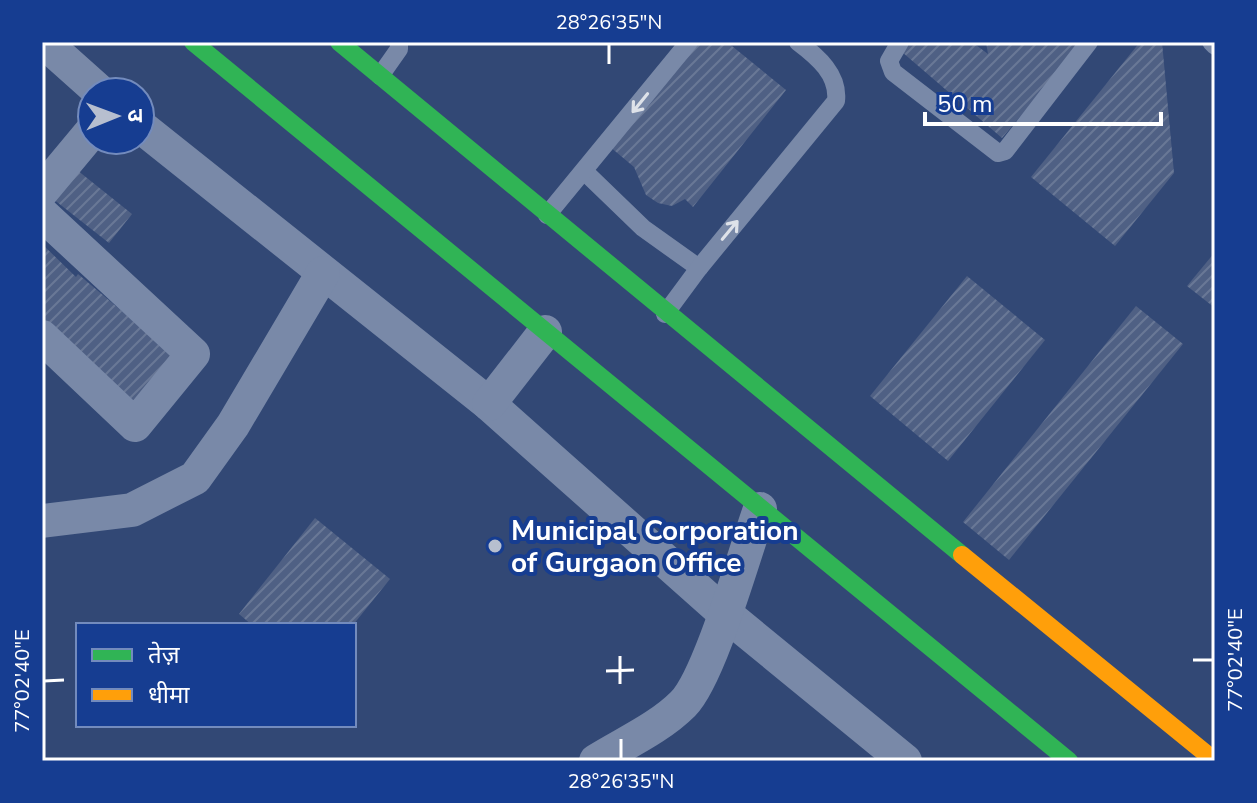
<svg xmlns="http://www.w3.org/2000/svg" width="1257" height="803" viewBox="0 0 1257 803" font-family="'Nunito Sans','Noto Sans Devanagari',sans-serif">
<defs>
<pattern id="building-hatch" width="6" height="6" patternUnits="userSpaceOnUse" patternTransform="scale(2)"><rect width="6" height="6" fill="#4f6084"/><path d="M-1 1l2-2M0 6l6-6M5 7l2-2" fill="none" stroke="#697896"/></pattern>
</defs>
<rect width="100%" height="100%" fill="#324875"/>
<g fill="url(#building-hatch)">
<path d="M693,42H727L786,90L693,207L685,199L672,206L658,203L646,195L634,167L609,146Z"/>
<path d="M911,42H972L988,54L986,42H1083L1002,138L902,52Z"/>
<path d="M1140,42H1162L1174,173L1115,246L1031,177Z"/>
<path d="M72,166L132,214L109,243L48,195Z"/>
<path d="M42,244L76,277L78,274L149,334L179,353L138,404L42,325Z"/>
<path d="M1215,252V308L1187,286Z"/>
<path d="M967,276L1045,340L948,461L870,396Z"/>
<path d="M1136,306L1183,344L1009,560L963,522Z"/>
<path d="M315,518L390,579L353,625H252L239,614Z"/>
</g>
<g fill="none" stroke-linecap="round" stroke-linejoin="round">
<g stroke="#7989a8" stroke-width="18">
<path d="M900,42L889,61L893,72L998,153L1005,151L1089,42"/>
<path d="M1211,42L1215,46"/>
<path d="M380,76L399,49V42"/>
<path d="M585,172L643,228L699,268"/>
<path d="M547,215L689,42"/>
<path d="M665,314L699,268L836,101C839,75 818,57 798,42"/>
</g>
<g stroke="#7989a8" stroke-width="34">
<path d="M44,42L100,92"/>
<path d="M140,126L489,404L723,612L905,761"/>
<path d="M42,191L92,131"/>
<path d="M42,214L193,354L135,425L42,337"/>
<path d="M489,404L545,332"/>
<path d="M42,521L132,510L195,478L233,425L323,273"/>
<path d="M596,761C625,743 659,728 683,704C710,677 745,551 760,509"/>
</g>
<g stroke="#30b455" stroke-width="18">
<path d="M193,42L1069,761"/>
<path d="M339,42L962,555"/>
</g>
<path stroke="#ff9f0a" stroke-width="18" d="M962,555L1215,761"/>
</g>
<defs><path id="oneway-shaft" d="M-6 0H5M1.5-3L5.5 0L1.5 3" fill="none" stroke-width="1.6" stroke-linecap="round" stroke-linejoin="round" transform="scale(2)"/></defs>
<g stroke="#dee2e9">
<use href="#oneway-shaft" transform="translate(640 103) rotate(129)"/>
<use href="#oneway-shaft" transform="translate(730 230) rotate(-50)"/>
</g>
<path fill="none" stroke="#fff" stroke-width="3" d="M609,44V64M620,656V684M1193,660H1213M606,671L634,670M44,681L64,680M621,739V759"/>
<circle fill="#b7bfcf" stroke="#163d91" stroke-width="3" cx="495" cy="546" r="8"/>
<g text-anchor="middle" stroke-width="8" stroke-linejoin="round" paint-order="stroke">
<g font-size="28" font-weight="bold" fill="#fff" stroke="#163d91" text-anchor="start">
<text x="511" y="540">Municipal Corporation<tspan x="511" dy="32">of Gurgaon Office</tspan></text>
</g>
</g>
<rect width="1257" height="803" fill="none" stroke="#163d91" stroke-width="88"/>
<rect x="76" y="623" width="280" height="104" fill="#163d91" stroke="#738bbd" stroke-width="2"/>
<rect x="92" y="649" width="40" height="12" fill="#30b455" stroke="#738bbd" stroke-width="2"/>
<text x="148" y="663" font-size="24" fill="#ffffff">तेज़</text>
<rect x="92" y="689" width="40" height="12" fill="#ff9f0a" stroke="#738bbd" stroke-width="2"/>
<text x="148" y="703" font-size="24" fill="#ffffff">धीमा</text>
<g transform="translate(116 116) rotate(89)"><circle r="38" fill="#163d91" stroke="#738bbd" stroke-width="2"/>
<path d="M0-6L14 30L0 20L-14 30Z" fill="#b7bfcf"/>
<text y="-12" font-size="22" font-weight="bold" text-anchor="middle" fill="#ffffff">उ</text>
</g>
<path d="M925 112v12h236v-12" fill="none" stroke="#ffffff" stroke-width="4"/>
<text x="937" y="112" font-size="24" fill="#ffffff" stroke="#163d91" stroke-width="6" paint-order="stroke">50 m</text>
<rect x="44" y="44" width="1169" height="715" fill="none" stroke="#fff" stroke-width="3"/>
<g font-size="20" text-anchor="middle" fill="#fff">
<text x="609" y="29">28°26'35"N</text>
<text transform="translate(1235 660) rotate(-90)" y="7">77°02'40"E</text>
<text transform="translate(22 681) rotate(-90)" y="7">77°02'40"E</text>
<text x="621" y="788">28°26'35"N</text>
</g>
</svg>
